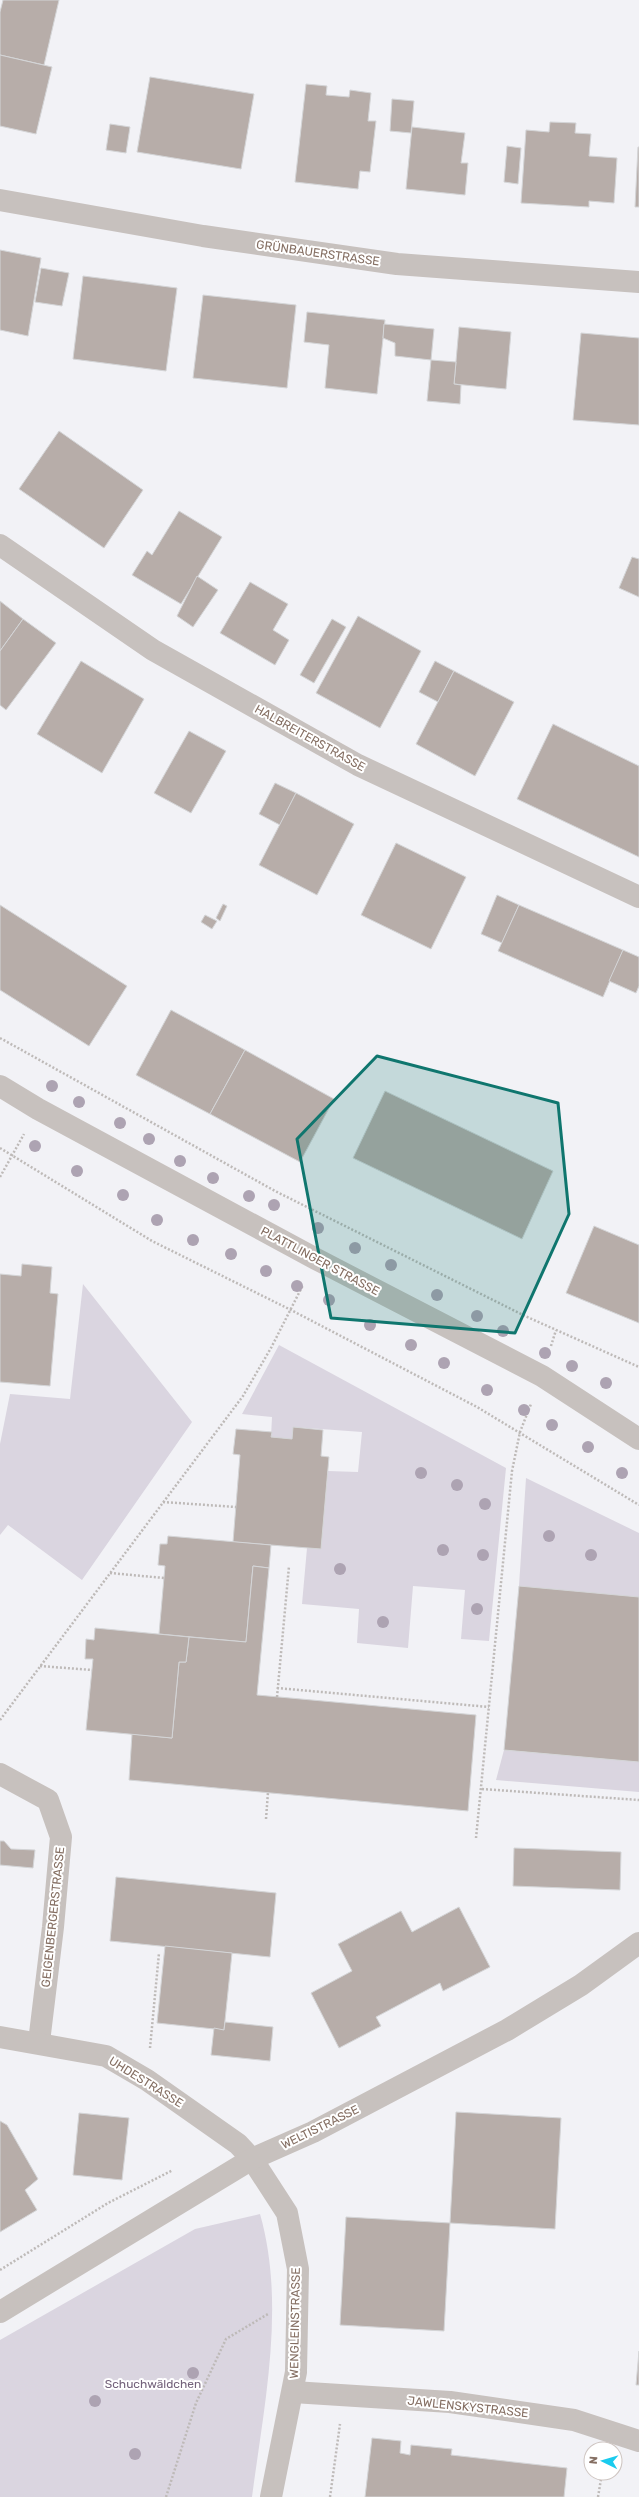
<svg xmlns="http://www.w3.org/2000/svg" width="639" height="2497" viewBox="0 0 639 2497" font-family="Rubik,sans-serif">
<rect width="100%" height="100%" fill="#f2f2f6"/>
<g fill="#dad5e0">
<path d="M83,1284L192,1422L82,1580L8,1525L0,1535V1444L10,1394L70,1399Z"/>
<path d="M279,1345L506,1468L489,1641L461,1639L465,1590L413,1586L408,1648L357,1643L359,1609L302,1604L307,1548L321,1549L328,1471L358,1472L362,1432L293,1427L292,1439L271,1437L272,1417L242,1414Z"/>
<path d="M526,1478L639,1533V1597L519,1586Z"/>
<path d="M504,1750L639,1762V1792L496,1780Z"/>
<path d="M260,2214C286,2305 264,2405 252,2497H0V2340L195,2229Z"/>
</g>
<g fill="#b7ada9" stroke="#d4d5d7">
<path d="M3,0H59L44,65L0,55V12Z"/>
<path d="M0,55L52,67L36,134L0,126Z"/>
<path d="M150,77L254,94L241,169L137,152Z"/>
<path d="M306,84L327,86L326,95L349,97L350,90L371,93L368,121H376L370,172L360,171L358,189L295,182Z"/>
<path d="M392,99L414,101L411,133L390,131Z"/>
<path d="M550,122L576,123L575,133L591,134L589,156L617,158L614,203L589,201V207L521,203L526,130L549,132Z"/>
<path d="M110,124L130,127L126,153L106,150Z"/>
<path d="M412,127L465,133L461,163H468L465,195L406,189Z"/>
<path d="M507,146L521,148L518,184L504,182Z"/>
<path d="M638,147H639V207H635Z"/>
<path d="M0,250L41,258L28,336L0,330Z"/>
<path d="M41,268L69,273L62,306L35,302Z"/>
<path d="M83,276L177,288L166,371L73,359Z"/>
<path d="M203,295L296,305L287,388L193,378Z"/>
<path d="M307,312L385,320L377,394L325,388L329,345L304,342Z"/>
<path d="M384,324L434,329L431,360L395,356V343L383,338Z"/>
<path d="M459,327L511,332L506,389L454,384Z"/>
<path d="M581,333L639,338V425L573,420Z"/>
<path d="M431,360L456,362L454,384L461,385L460,404L427,401Z"/>
<path d="M59,431L143,490L104,548L19,489Z"/>
<path d="M179,511L222,537L181,604L132,575L147,551L152,555Z"/>
<path d="M632,557L639,559V597L619,588Z"/>
<path d="M197,576L218,590L193,627L177,616Z"/>
<path d="M250,582L288,604L273,630L289,640L275,665L220,633Z"/>
<path d="M0,601L23,619L0,651Z"/>
<path d="M358,616L421,651L380,728L316,693Z"/>
<path d="M23,619L56,643L6,710L0,705V651Z"/>
<path d="M332,619L346,627L314,683L300,675Z"/>
<path d="M81,661L144,699L102,773L37,734Z"/>
<path d="M435,661L454,671L438,702L419,692Z"/>
<path d="M454,671L514,702L475,776L416,744Z"/>
<path d="M553,724L639,766V857L517,799Z"/>
<path d="M189,731L226,751L191,813L154,793Z"/>
<path d="M275,783L296,793L280,825L259,814Z"/>
<path d="M296,793L354,824L317,895L259,865Z"/>
<path d="M396,843L466,877L431,949L361,915Z"/>
<path d="M497,895L519,905L502,943L481,934Z"/>
<path d="M223,904L227,906L220,921L216,918Z"/>
<path d="M0,905L127,986L89,1046L0,990Z"/>
<path d="M519,905L623,950L603,997L498,951Z"/>
<path d="M205,915L217,921L212,929L201,922Z"/>
<path d="M623,950L639,957V986L636,993L609,981Z"/>
<path d="M171,1010L245,1050L210,1114L136,1075Z"/>
<path d="M245,1050L334,1099L300,1162L210,1114Z"/>
<path d="M385,1091L553,1171L522,1239L353,1158Z"/>
<path d="M594,1226L639,1245V1323L566,1293Z"/>
<path d="M22,1264L52,1267L50,1293L58,1294L50,1386L0,1382V1274L21,1276Z"/>
<path d="M293,1427L323,1430L321,1456L329,1457L321,1549L233,1542L240,1455L233,1454L236,1429L272,1432L271,1437L292,1439Z"/>
<path d="M168,1536L271,1545L269,1568L253,1566L246,1642L159,1634L165,1566L158,1565L160,1544H167Z"/>
<path d="M253,1566L269,1568L257,1695L476,1715L468,1811L129,1780L132,1734L172,1738L179,1662H186L189,1637L246,1642Z"/>
<path d="M519,1586L639,1597V1762L504,1750Z"/>
<path d="M95,1628L189,1637L186,1662H179L172,1738L86,1730L93,1659H85L86,1639L94,1640Z"/>
<path d="M0,1841H4L11,1849L35,1850L33,1868L0,1865Z"/>
<path d="M514,1848L621,1852L620,1890L513,1886Z"/>
<path d="M116,1877L276,1893L270,1957L110,1941Z"/>
<path d="M459,1907L490,1967L443,1991L440,1983L376,2017L381,2026L339,2048L311,1993L352,1971L338,1944L401,1911L412,1932Z"/>
<path d="M165,1946L232,1953L224,2030L157,2023Z"/>
<path d="M225,2022L273,2027L270,2061L211,2055L214,2028L224,2030Z"/>
<path d="M456,2112L561,2118L555,2229L450,2223Z"/>
<path d="M79,2113L129,2118L122,2180L73,2175Z"/>
<path d="M0,2121L7,2125L38,2179L25,2190L37,2210L0,2232Z"/>
<path d="M346,2217L450,2223L444,2331L340,2325Z"/>
<path d="M639,2351V2385H636Z"/>
<path d="M372,2438L401,2441L400,2453L410,2455L411,2445L452,2449L451,2455L567,2468L564,2497H365Z"/>
</g>
<g fill="none" stroke-linecap="round" stroke-linejoin="round">
<g stroke="#bebab8" stroke-width="2.5" stroke-dasharray="2 2" stroke-linecap="butt">
<path d="M0,1038L275,1191L525,1316L639,1367"/>
<path d="M0,1148L152,1241L291,1310L477,1407L639,1505"/>
<path d="M0,1177L24,1134"/>
<path d="M551,1346L556,1330"/>
<path d="M163,1502L236,1507"/>
<path d="M110,1573L164,1578"/>
<path d="M40,1666L92,1670"/>
<path d="M277,1688L489,1707"/>
<path d="M277,1697L289,1566"/>
<path d="M0,1720L243,1396L271,1348L303,1285"/>
<path d="M482,1789L639,1800"/>
<path d="M266,1819L268,1792"/>
<path d="M476,1838L512,1471L520,1432L531,1404"/>
<path d="M150,2048L159,1953"/>
<path d="M0,2270L108,2203L173,2170"/>
<path d="M166,2497L196,2403L226,2339L268,2314"/>
<path d="M330,2497L340,2424"/>
<path d="M598,2497L602,2473"/>
</g>
<g stroke="#c7c1be" stroke-width="22">
<path d="M0,200L203,236L397,264L639,282"/>
<path d="M0,545L153,650L358,765L639,897"/>
<path d="M0,1086L38,1109L316,1259L542,1376L639,1439"/>
<path d="M0,1774L48,1800L61,1837L53,1927L39,2042"/>
<path d="M0,2037L106,2056L147,2080L238,2144L252,2159L287,2213L298,2269L296,2372L271,2497"/>
<path d="M0,2312L252,2159L313,2132L507,2030L581,1985L639,1943"/>
<path d="M293,2392L450,2402L574,2420L639,2441"/>
</g>
</g>
<g fill="#ada3b2">
<circle cx="52" cy="1086" r="6"/>
<circle cx="79" cy="1102" r="6"/>
<circle cx="120" cy="1123" r="6"/>
<circle cx="149" cy="1139" r="6"/>
<circle cx="35" cy="1146" r="6"/>
<circle cx="180" cy="1161" r="6"/>
<circle cx="77" cy="1171" r="6"/>
<circle cx="213" cy="1178" r="6"/>
<circle cx="123" cy="1195" r="6"/>
<circle cx="249" cy="1196" r="6"/>
<circle cx="274" cy="1205" r="6"/>
<circle cx="157" cy="1220" r="6"/>
<circle cx="318" cy="1228" r="6"/>
<circle cx="193" cy="1240" r="6"/>
<circle cx="355" cy="1248" r="6"/>
<circle cx="231" cy="1254" r="6"/>
<circle cx="391" cy="1265" r="6"/>
<circle cx="266" cy="1271" r="6"/>
<circle cx="297" cy="1286" r="6"/>
<circle cx="437" cy="1295" r="6"/>
<circle cx="329" cy="1300" r="6"/>
<circle cx="477" cy="1316" r="6"/>
<circle cx="370" cy="1325" r="6"/>
<circle cx="503" cy="1331" r="6"/>
<circle cx="411" cy="1345" r="6"/>
<circle cx="545" cy="1353" r="6"/>
<circle cx="444" cy="1363" r="6"/>
<circle cx="572" cy="1366" r="6"/>
<circle cx="606" cy="1383" r="6"/>
<circle cx="487" cy="1390" r="6"/>
<circle cx="524" cy="1410" r="6"/>
<circle cx="552" cy="1425" r="6"/>
<circle cx="588" cy="1447" r="6"/>
<circle cx="421" cy="1473" r="6"/>
<circle cx="622" cy="1473" r="6"/>
<circle cx="457" cy="1485" r="6"/>
<circle cx="485" cy="1504" r="6"/>
<circle cx="549" cy="1536" r="6"/>
<circle cx="443" cy="1550" r="6"/>
<circle cx="483" cy="1555" r="6"/>
<circle cx="591" cy="1555" r="6"/>
<circle cx="340" cy="1569" r="6"/>
<circle cx="477" cy="1609" r="6"/>
<circle cx="383" cy="1622" r="6"/>
<circle cx="193" cy="2373" r="6"/>
<circle cx="95" cy="2401" r="6"/>
<circle cx="135" cy="2454" r="6"/>
</g>
<path fill="#0f766e" fill-opacity="0.2" stroke="#0f766e" stroke-width="3" stroke-linejoin="round" d="M377,1056L558,1103L569,1214L515,1333L331,1318L297,1139Z"/>
<g text-anchor="middle" stroke-width="4" stroke-linejoin="round" paint-order="stroke">
<g font-size="12" fill="#856f63" stroke="#fff">
<text transform="translate(318 253) rotate(8)" y="4">GRÜNBAUERSTRASSE</text>
<text transform="translate(310 738) rotate(29)" y="4">HALBREITERSTRASSE</text>
<text transform="translate(320 1261) rotate(28)" y="4">PLATTLINGER STRASSE</text>
<text transform="translate(53 1917) rotate(-84)" y="4">GEIGENBERGERSTRASSE</text>
<text transform="translate(146 2082) rotate(32)" y="4">UHDESTRASSE</text>
<text transform="translate(320 2127) rotate(-26)" y="4">WELTISTRASSE</text>
<text transform="translate(295 2323) rotate(-89)" y="4">WENGLEINSTRASSE</text>
<text transform="translate(468 2407) rotate(6)" y="4">JAWLENSKYSTRASSE</text>
</g>
<g font-size="12" fill="#74627b" stroke="#fff">
<text x="153" y="2388">Schuchwäldchen</text>
</g>
</g>
<g transform="translate(603 2461) rotate(275)"><circle r="19" fill="#ffffff" stroke="#cec5c1"/>
<path d="M0-3L7 15L0 10L-7 15Z" fill="#1acbee"/>
<text y="-6" font-size="11" font-weight="bold" text-anchor="middle" fill="#856f63">N</text>
</g>
</svg>
